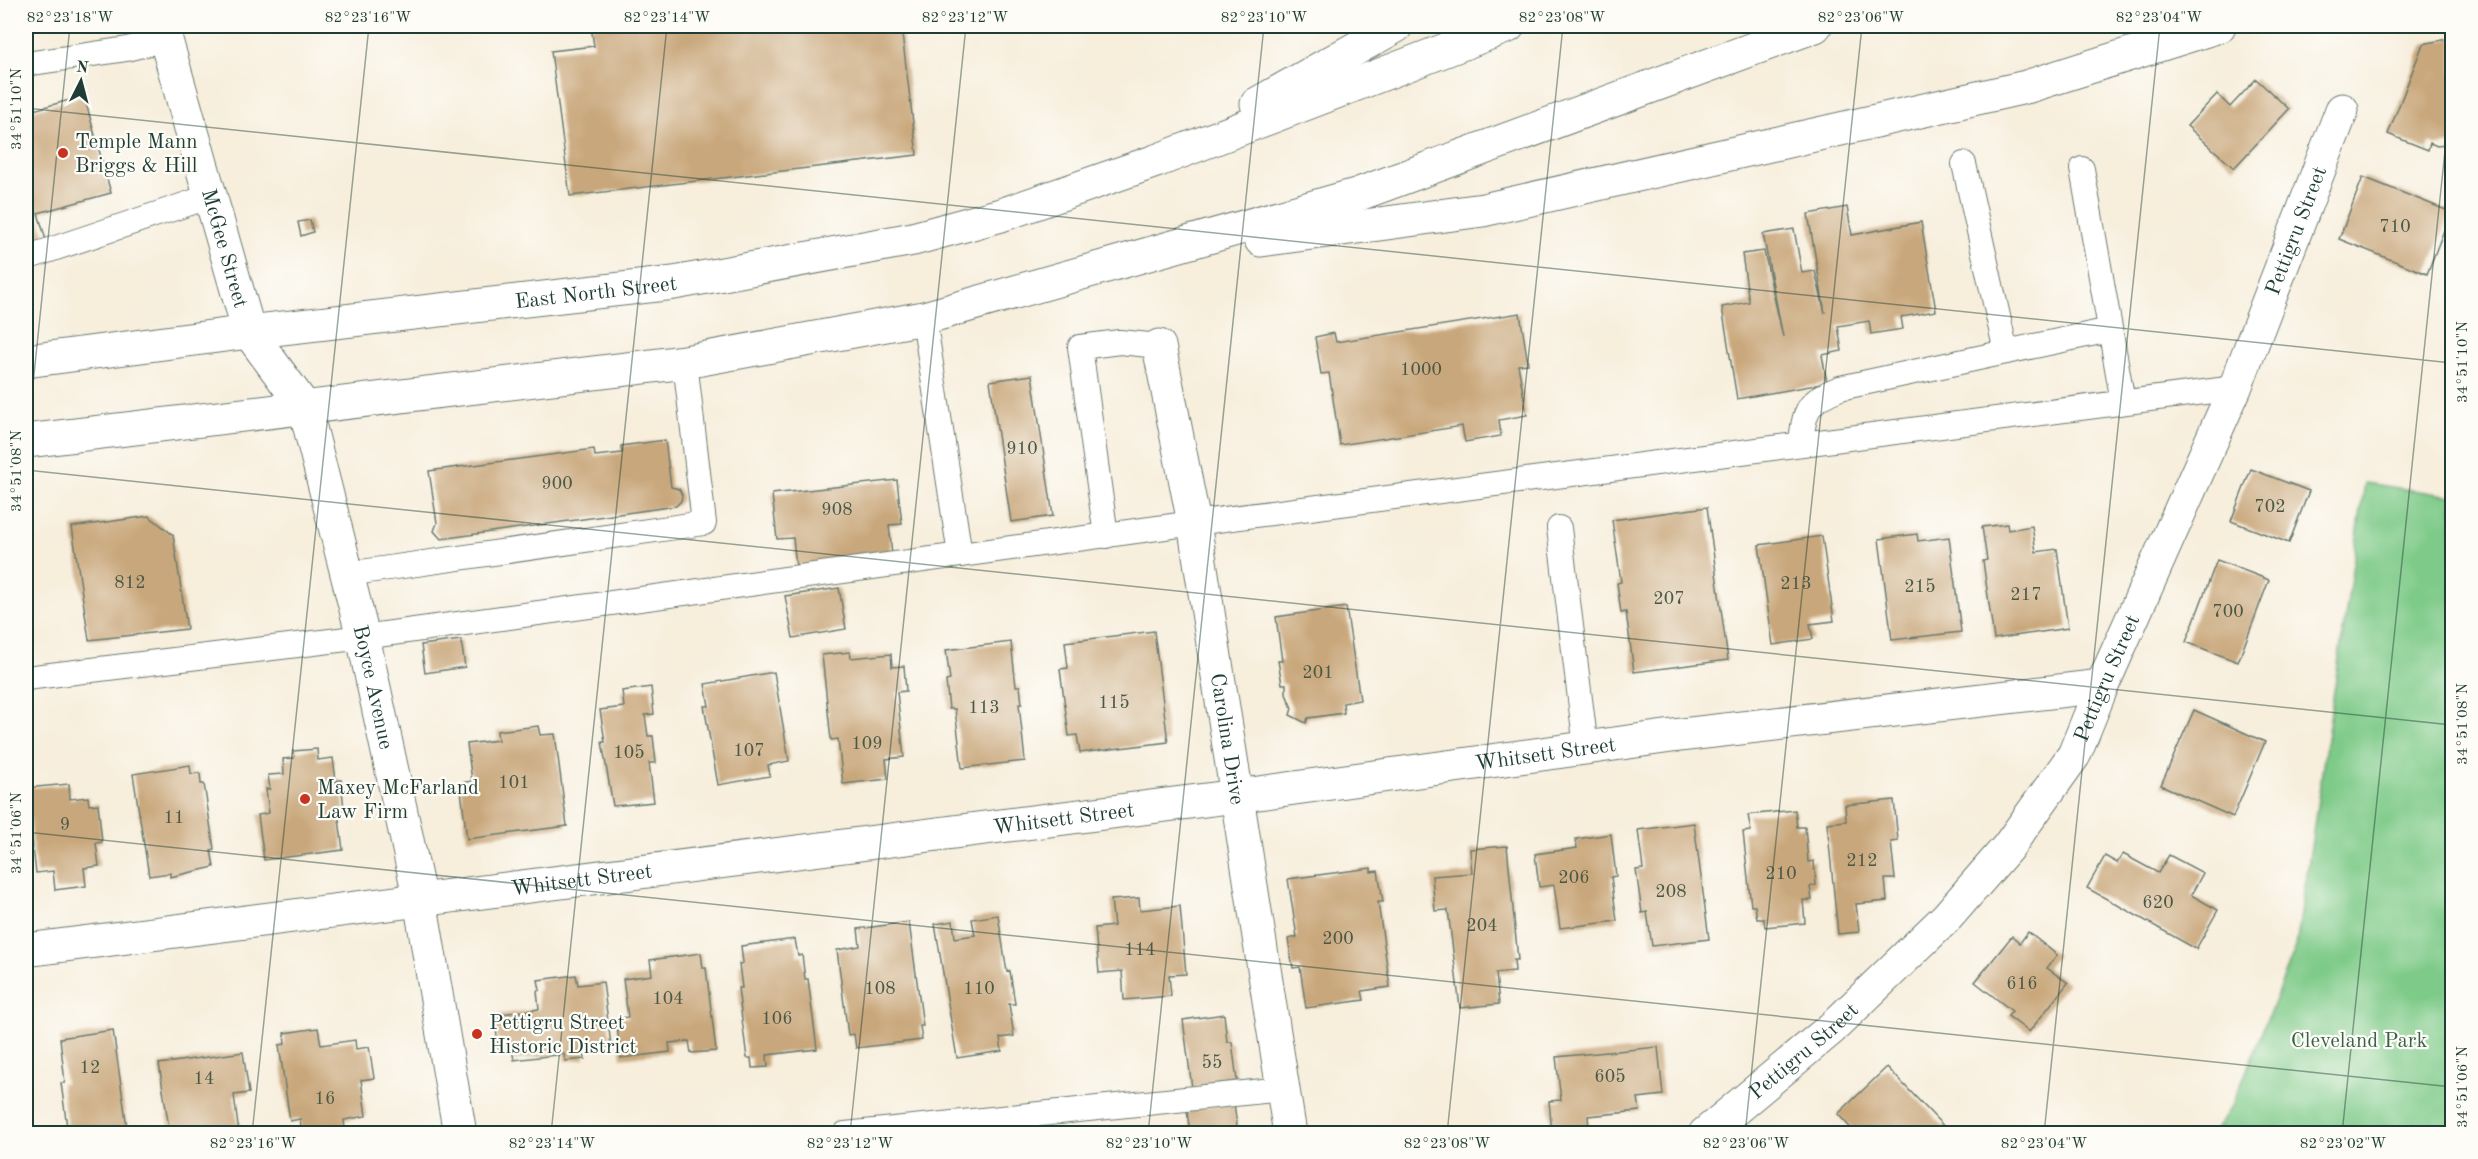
<svg xmlns="http://www.w3.org/2000/svg" width="2478" height="1159" viewBox="0 0 2478 1159" font-family="'Old Standard TT',serif">
<rect width="100%" height="100%" fill="#fdfcf7"/>
<filter id="ink" filterUnits="userSpaceOnUse"><feTurbulence type="fractalNoise" baseFrequency=".0167" numOctaves="2"/><feDisplacementMap in="SourceGraphic" scale="12" xChannelSelector="R" yChannelSelector="G"/><feConvolveMatrix kernelMatrix="1 2 1 2 8 2 1 2 1" color-interpolation-filters="sRGB"/></filter>
<filter id="wash" filterUnits="userSpaceOnUse"><feTurbulence type="fractalNoise" baseFrequency=".008" numOctaves="4" result="noise"/><feDisplacementMap in="SourceGraphic" scale="24" xChannelSelector="R" yChannelSelector="G"/><feGaussianBlur stdDeviation="1.35" result="paint"/><feColorMatrix in="noise" values="0 0 0 0 0 0 0 0 0 0 0 0 0 0 0 0 0 1.4 0 .05"/><feComposite in="paint" operator="in"/></filter>
<g filter="url(#wash)">
<rect width="100%" height="100%" fill="#f7eedc"/>
<path fill="#7eca88" stroke="#4e845e" stroke-width="1.5" d="M2365,483L2452,496V1133H2214L2233,1104L2296,947Z"/>
<g id="blocks">
<g fill="#c9a77b">
<path d="M591,26H901L917,155L570,196L551,51L594,46Z"/>
<path d="M2452,38V144L2437,146L2430,143L2428,150L2388,134L2423,44Z"/>
<path d="M2256,79L2289,109L2234,168L2187,126L2217,94L2230,107Z"/>
<path d="M84,96L111,193L38,213L46,240L26,246V112Z"/>
<path d="M2363,177L2451,212L2427,274L2339,239Z"/>
<path d="M1847,207L1852,235L1921,222L1936,311L1901,317L1903,329L1871,334L1869,321L1838,326L1842,351L1822,355L1827,383L1737,399L1722,307L1749,302L1742,254L1764,251L1783,337L1763,234L1794,229L1802,273L1815,271L1825,313L1808,214Z"/>
<path d="M310,220L313,232L301,236L298,222Z"/>
<path d="M1520,313L1528,364L1518,365L1527,415L1499,420L1501,436L1465,442L1462,426L1340,445L1329,373L1321,374L1315,337L1334,333L1336,342Z"/>
<path d="M1032,375L1053,516L1011,522L990,381Z"/>
<path d="M665,440L671,487L679,489L682,495L681,501L676,506L441,539L434,531L437,523L429,471L594,449L595,456L622,453L621,446Z"/>
<path d="M2251,469L2309,491L2289,543L2231,521Z"/>
<path d="M897,480L902,524L889,525L892,555L796,566L793,538L777,539L772,494Z"/>
<path d="M1707,507L1728,660L1634,672L1626,612L1621,613L1617,583L1621,582L1612,520Z"/>
<path d="M149,516L173,535L187,629L89,640L72,527Z"/>
<path d="M2007,524L2008,530L2032,526L2036,552L2057,549L2068,628L1994,639L1983,561L1987,560L1982,527Z"/>
<path d="M1917,534L1918,541L1949,537L1961,632L1892,640L1879,539Z"/>
<path d="M1822,536L1834,621L1810,624L1813,639L1773,645L1759,545Z"/>
<path d="M2217,560L2269,580L2238,662L2186,642Z"/>
<path d="M839,588L846,629L793,638L785,596Z"/>
<path d="M1346,607L1360,700L1343,703L1344,713L1308,718L1306,723L1290,715L1292,708L1286,694V684H1282L1278,661H1282L1276,617Z"/>
<path d="M1154,631L1168,742L1080,753L1077,735L1069,736L1060,669L1068,668L1065,642Z"/>
<path d="M461,640L465,667L425,673L421,645Z"/>
<path d="M1011,642L1016,686H1020L1022,704H1019L1025,761L962,768L955,709H949L946,681L950,680L946,650Z"/>
<path d="M850,652L851,658L891,654L892,667L904,666L906,691L897,692L904,757L886,759L888,779L843,784L838,739L831,740L822,655Z"/>
<path d="M774,672L789,761L768,765L770,776L718,785L704,706H709L705,684Z"/>
<path d="M651,687L654,714L645,715L648,736H653L656,763H649L654,802L613,806L602,742H605L600,710L624,707L622,691Z"/>
<path d="M2194,710L2265,742L2233,817L2161,785Z"/>
<path d="M538,726L540,735L555,734L567,826L467,839L460,783L472,781L467,744L498,740L497,731Z"/>
<path d="M317,749L318,760L333,758L336,781L341,780L344,809L338,811L343,850L264,860L258,815L269,813L266,789H270L268,775L284,774L283,759L294,758L293,751Z"/>
<path d="M190,765L191,774L200,773L201,784H204L214,849L211,850L214,867L170,877V873L149,876L133,774Z"/>
<path d="M69,784L70,799L88,797L89,805L98,804L102,842L96,843L99,866L84,868L86,886L55,890L53,871L36,873L26,788Z"/>
<path d="M1894,800L1898,841L1891,842L1895,879H1885L1887,901L1856,904L1859,932L1838,934L1827,823L1846,821L1845,805Z"/>
<path d="M1795,810L1797,827H1805L1808,862L1814,861L1816,885L1810,887L1812,900H1803L1805,923L1765,927L1764,919H1757L1755,906H1751L1743,832L1751,831L1748,815Z"/>
<path d="M1694,823L1709,939L1652,946L1647,912L1642,913L1636,870L1643,869L1638,830Z"/>
<path d="M1611,834L1616,876L1611,877L1617,921L1560,928L1554,885L1539,887L1535,854L1577,848L1576,839Z"/>
<path d="M1507,846L1518,960H1514L1515,971L1496,973L1499,1004L1460,1008L1448,910L1435,911L1432,876L1472,873L1470,849Z"/>
<path d="M2123,854L2158,873L2169,855L2203,873L2191,895L2218,910L2196,949L2087,888L2105,856L2117,863Z"/>
<path d="M1371,868V872L1378,871L1383,902H1378L1390,987L1362,991L1364,1000L1306,1008L1300,967L1293,968L1288,939L1297,937L1288,879Z"/>
<path d="M1139,898L1140,910L1180,906L1186,974L1169,975L1171,996L1124,1000L1122,971L1099,973L1095,928L1114,926L1111,900Z"/>
<path d="M998,915L1007,972L1010,971L1015,1004H1009L1014,1036L1000,1038L1002,1051L957,1058L935,924L953,921L955,938L975,935L972,919Z"/>
<path d="M909,922L923,1026H920L922,1040L856,1048L854,1034L848,1035L837,950L860,946L858,929Z"/>
<path d="M2028,932L2057,955L2047,968L2068,983L2029,1032L2008,1016L2012,1011L1975,982L2012,936L2020,943Z"/>
<path d="M795,939L798,956L802,955L805,979H808L817,1049L767,1055L768,1067L752,1068L751,1058H747L738,988H742L739,964L743,963L741,946Z"/>
<path d="M701,953L703,968H706L716,1051L691,1053L689,1041L669,1043L670,1052L621,1058L616,1019L628,1017L623,979L652,975L650,960Z"/>
<path d="M576,975L578,985L603,982L611,1045L584,1049L585,1059L565,1061L564,1054L514,1060L512,1049L499,1051L494,1015L539,1009L537,991L540,990L538,980Z"/>
<path d="M1224,1014L1227,1042H1232L1237,1081L1192,1088L1183,1020Z"/>
<path d="M318,1028L321,1045L355,1040L356,1049L369,1047L374,1078L361,1080L366,1116L344,1120L345,1130L302,1134L300,1119L290,1121L279,1045L285,1044L284,1033Z"/>
<path d="M113,1030L128,1134H68L61,1083H65L60,1038Z"/>
<path d="M1658,1047L1663,1095L1638,1098L1640,1111L1588,1116L1589,1129L1552,1133L1549,1101L1561,1100L1556,1057Z"/>
<path d="M243,1052L249,1093L234,1095L239,1134H170L159,1064Z"/>
<path d="M1887,1067L1951,1134H1856L1838,1114Z"/>
<path d="M1234,1103L1238,1134H1190L1187,1110Z"/>
</g>
</g>
</g>
<g filter="url(#ink)">
<use href="#blocks" fill-opacity="0" stroke="#6b7b6f" stroke-width="1.5"/>
<g fill="none" stroke-linecap="round" stroke-linejoin="round">
<defs>
<g id="lane">
<path d="M26,64L127,49L166,39"/>
<path d="M1964,164L2006,352L2110,330"/>
<path d="M2082,169L2123,402"/>
<path d="M26,258L211,196"/>
<path d="M924,318L960,555"/>
<path d="M1801,444C1804,410 1807,401 1840,388L2006,352"/>
<path d="M1559,528L1586,748"/>
<path d="M1106,536L1080,347L1120,342L1159,346"/>
<path d="M347,574L704,523L685,362"/>
<path d="M26,678L363,637L1194,523L2235,388"/>
<path d="M845,1134L1283,1089"/>
</g>
<g id="street">
<path id="s1" d="M162,26L249,332L305,408L363,637L420,900L460,1134"/>
<path id="s2" d="M1159,346L1194,523L1290,1134"/>
<path id="s3" d="M26,950L1237,796L1672,736L2102,686"/>
<path id="s4" d="M1705,1134L1832,1028L1947,917L2008,847L2074,755L2102,686L2235,388L2342,110"/>
</g>
<g id="highway">
<path d="M1257,104L1396,26"/>
<path d="M1261,240L1483,210L2026,87L2219,26"/>
<path id="s5" d="M26,361L249,332L674,283L913,239L1001,215L1156,161L1508,26"/>
<path d="M26,441L685,362L924,318L1359,194L1815,26"/>
</g>
</defs>
<use href="#lane" stroke="#6b7b6f" stroke-width="26"/>
<use href="#street" stroke="#6b7b6f" stroke-width="35"/>
<use href="#highway" stroke="#6b7b6f" stroke-width="35"/>
<use href="#lane" stroke="#fff" stroke-width="24"/>
<use href="#street" stroke="#fff" stroke-width="33"/>
<use href="#highway" stroke="#fff" stroke-width="33"/>
</g>
</g>
<path fill="none" stroke="#1f3d34" stroke-width="1.5" stroke-opacity="0.45" d="M26,108L2452,363M26,452L70,26M26,470L2452,725M26,832L2452,1087M252,1134L369,26M551,1134L667,26M850,1134L966,26M1148,1134L1264,26M1447,1134L1563,26M1745,1134L1862,26M2044,1134L2160,26M2342,1134L2452,84"/>
<g fill="#c8321e" stroke="#fdfcf7" stroke-width="2">
<circle cx="63" cy="153" r="6"/>
<circle cx="305" cy="799" r="6"/>
<circle cx="477" cy="1034" r="6"/>
</g>
<g text-anchor="middle" stroke-width="4.5" stroke-linejoin="round" paint-order="stroke">
<g font-size="18" fill="#4a5846">
<text x="2395" y="232">710</text>
<text x="1421" y="375">1000</text>
<text x="1022" y="454">910</text>
<text x="557" y="489">900</text>
<text x="2270" y="512">702</text>
<text x="837" y="515">908</text>
<text x="130" y="588">812</text>
<text x="1796" y="589">213</text>
<text x="1920" y="592">215</text>
<text x="2026" y="600">217</text>
<text x="1669" y="604">207</text>
<text x="2228" y="617">700</text>
<text x="1318" y="678">201</text>
<text x="1114" y="708">115</text>
<text x="984" y="713">113</text>
<text x="867" y="749">109</text>
<text x="749" y="756">107</text>
<text x="629" y="758">105</text>
<text x="514" y="788">101</text>
<text x="174" y="823">11</text>
<text x="65" y="830">9</text>
<text x="1862" y="866">212</text>
<text x="1781" y="879">210</text>
<text x="1574" y="883">206</text>
<text x="1671" y="897">208</text>
<text x="2158" y="908">620</text>
<text x="1482" y="931">204</text>
<text x="1338" y="944">200</text>
<text x="1140" y="955">114</text>
<text x="2022" y="989">616</text>
<text x="880" y="994">108</text>
<text x="979" y="994">110</text>
<text x="668" y="1004">104</text>
<text x="777" y="1024">106</text>
<text x="1212" y="1068">55</text>
<text x="90" y="1073">12</text>
<text x="1610" y="1082">605</text>
<text x="204" y="1084">14</text>
<text x="325" y="1104">16</text>
</g>
<g font-size="21" fill="#1f3d34" stroke="#fdfcf7" text-anchor="start">
<text x="75" y="148">Temple Mann<tspan x="75" dy="24">Briggs &amp; Hill</tspan></text>
<text x="317" y="794">Maxey McFarland<tspan x="317" dy="24">Law Firm</tspan></text>
<text x="489" y="1029">Pettigru Street<tspan x="489" dy="24">Historic District</tspan></text>
</g>
<g font-size="21" fill="#1f3d34" stroke="#fdfcf7">
<text dy="7" stroke="none"><textPath href="#s4" startOffset="1101">Pettigru Street</textPath></text>
<text dy="7" stroke="none"><textPath href="#s1" startOffset="231">McGee Street</textPath></text>
<text dy="7" stroke="none"><textPath href="#s5" startOffset="574">East North Street</textPath></text>
<text dy="7" stroke="none"><textPath href="#s4" startOffset="615">Pettigru Street</textPath></text>
<text dy="7" stroke="none"><textPath href="#s1" startOffset="700">Boyce Avenue</textPath></text>
<text dy="7" stroke="none"><textPath href="#s2" startOffset="399">Carolina Drive</textPath></text>
<text dy="7" stroke="none"><textPath href="#s3" startOffset="1532">Whitsett Street</textPath></text>
<text dy="7" stroke="none"><textPath href="#s3" startOffset="1046">Whitsett Street</textPath></text>
<text dy="7" stroke="none"><textPath href="#s3" startOffset="560">Whitsett Street</textPath></text>
<text dy="7" stroke="none"><textPath href="#s4" startOffset="129">Pettigru Street</textPath></text>
</g>
<g font-size="21" fill="#376049" stroke="#fdfcf7">
<text x="2359" y="1047">Cleveland Park</text>
</g>
</g>
<rect width="2478" height="1159" fill="none" stroke="#fdfcf7" stroke-width="66"/>
<g transform="translate(81 81) rotate(6)" stroke="#fdfcf7" stroke-width="4.5" paint-order="stroke">
<path d="M0-4.5L10 22L0 15L-10 22Z" fill="#1f3d34"/>
<text y="-9" font-size="16" font-weight="bold" text-anchor="middle" fill="#1f3d34">N</text>
</g>
<rect x="33" y="33" width="2412" height="1093" fill="none" stroke="#1f3d34" stroke-width="2"/>
<g font-size="15" text-anchor="middle" fill="#1f3d34">
<text x="70" y="22">82°23'18"W</text>
<text x="368" y="22">82°23'16"W</text>
<text x="667" y="22">82°23'14"W</text>
<text x="965" y="22">82°23'12"W</text>
<text x="1264" y="22">82°23'10"W</text>
<text x="1562" y="22">82°23'08"W</text>
<text x="1861" y="22">82°23'06"W</text>
<text x="2159" y="22">82°23'04"W</text>
<text transform="translate(16 109) rotate(-90)" y="5">34°51'10"N</text>
<text transform="translate(2462 362) rotate(-90)" y="5">34°51'10"N</text>
<text transform="translate(16 471) rotate(-90)" y="5">34°51'08"N</text>
<text transform="translate(2462 724) rotate(-90)" y="5">34°51'08"N</text>
<text transform="translate(16 833) rotate(-90)" y="5">34°51'06"N</text>
<text transform="translate(2462 1087) rotate(-90)" y="5">34°51'06"N</text>
<text x="253" y="1148">82°23'16"W</text>
<text x="552" y="1148">82°23'14"W</text>
<text x="850" y="1148">82°23'12"W</text>
<text x="1149" y="1148">82°23'10"W</text>
<text x="1447" y="1148">82°23'08"W</text>
<text x="1746" y="1148">82°23'06"W</text>
<text x="2044" y="1148">82°23'04"W</text>
<text x="2343" y="1148">82°23'02"W</text>
</g>
</svg>
